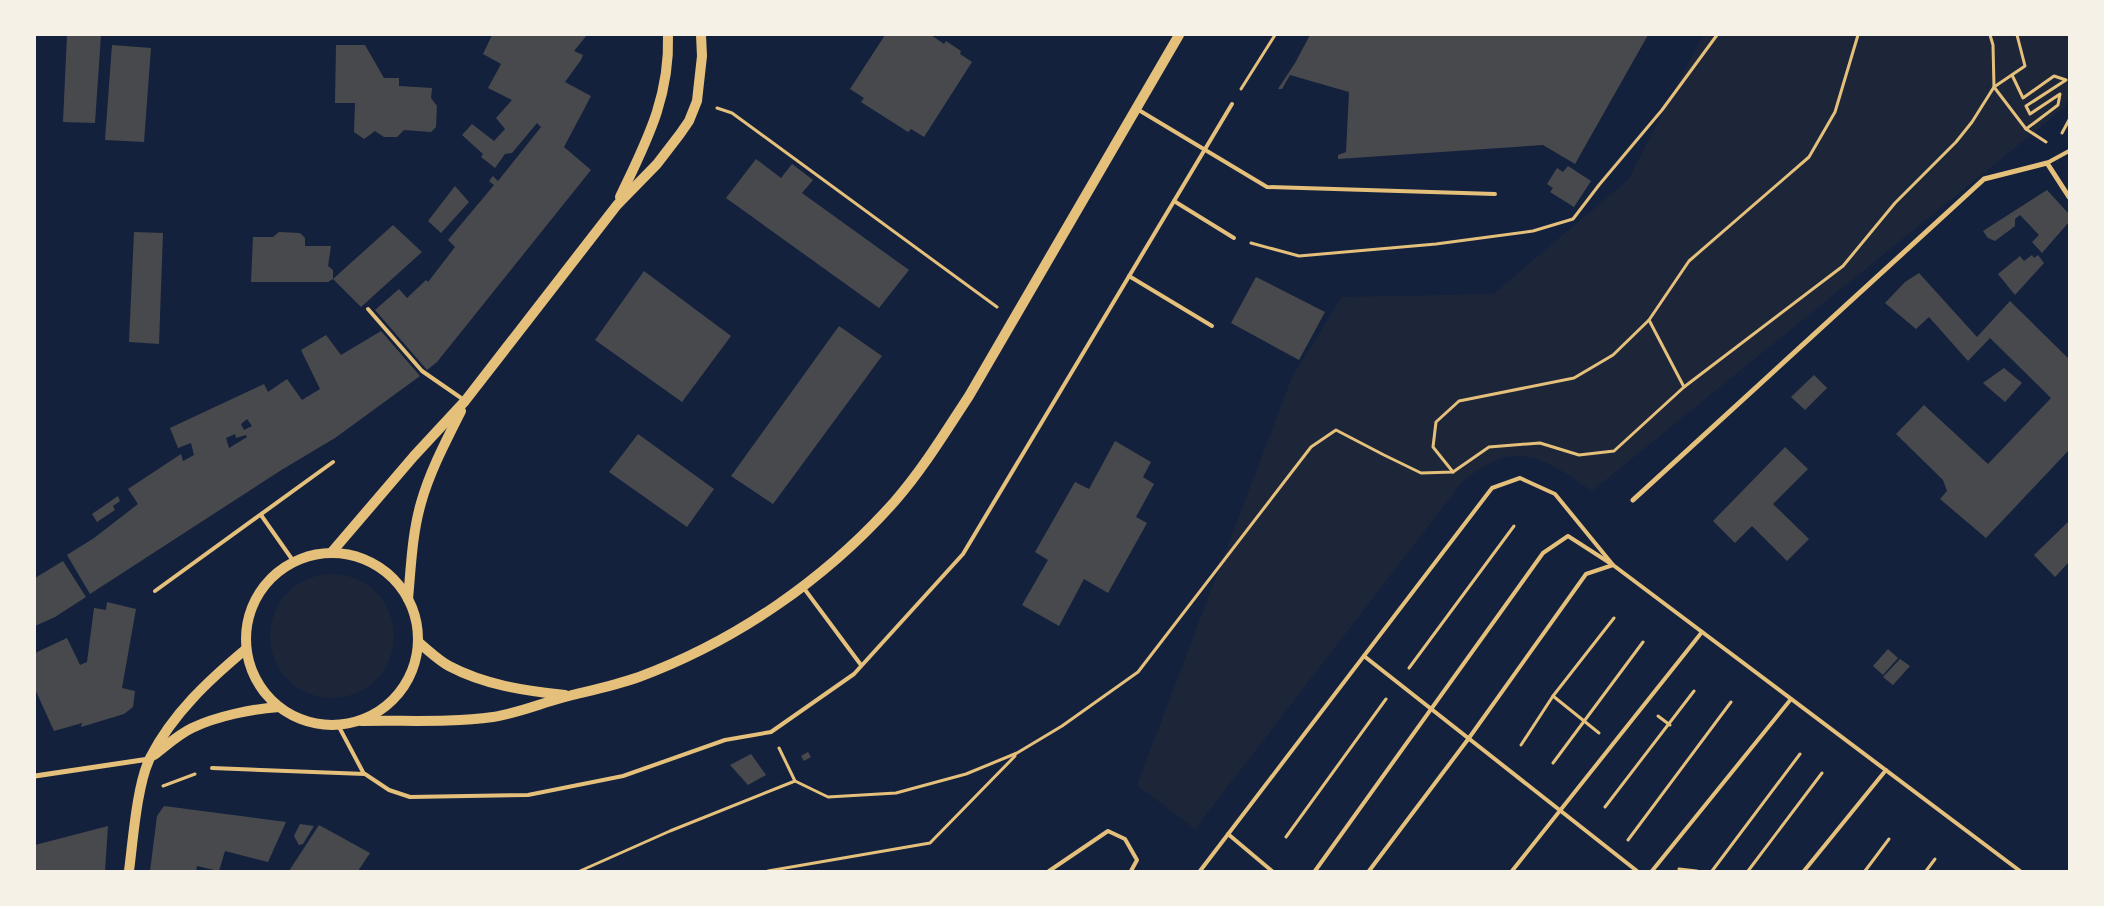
<svg xmlns="http://www.w3.org/2000/svg" width="2104" height="906" viewBox="0 0 2104 906" font-family="Raleway,sans-serif">
<rect width="100%" height="100%" fill="#14213d"/>
<g fill="#1d2539">
<path d="M1703,35H2069V96L2065,107L1592,491C1566,473 1533,447 1499,459C1486,464 1475,472 1463,481L1195,829L1137,785L1292,377L1342,297L1493,294L1628,180Z"/>
<circle cx="332" cy="636" r="62"/>
</g>
<g fill="#48494c" fill-rule="evenodd">
<path d="M67,35H101L95,123L63,122Z"/>
<path d="M492,35H587L574,51L583,55L581,60L565,82L591,96L564,147L591,170L437,362L427,370L375,310L399,289L407,298L426,280L428,282L455,247L448,240L494,185L489,181L493,176L498,181L541,127L537,123L512,153L505,154L495,168L481,157L483,154L462,135L472,124L494,141L505,129L496,118L512,100L488,88L501,64L483,54Z"/>
<path d="M885,35H931L944,44L946,41L961,51L960,54L972,62L924,137L911,129L908,132L861,102L864,98L850,89Z"/>
<path d="M1310,35H1648L1575,164L1543,145L1338,159V155L1346,152L1349,92L1290,75L1282,89H1278L1295,63Z"/>
<path d="M112,45L151,48L144,142L105,140Z"/>
<path d="M336,45H365L384,78H399V86L432,88L431,98L437,106L436,127L431,132L404,130L397,137H384L375,131L364,139L354,132L355,103H335Z"/>
<path d="M756,159L781,178L792,164L813,180L802,193L909,270L879,308L726,198Z"/>
<path d="M1568,166L1591,181L1574,207L1550,192L1553,188L1547,184L1557,168L1563,172Z"/>
<path d="M455,186L469,202L441,233L428,221Z"/>
<path d="M2047,190L2069,214V222L2042,253L2032,242L2039,235L2020,215L2015,219V226L1995,241L1988,238L1983,231Z"/>
<path d="M393,225L422,252L361,307L333,279L328,282H251L253,237H273L279,232L300,233L305,238V246H331L328,266L333,270V279Z"/>
<path d="M134,232L163,233L159,344L129,342Z"/>
<path d="M2032,255L2034,258L2038,255L2044,263L2015,295L1998,274L2020,256L2024,261Z"/>
<path d="M644,271L731,336L682,402L595,340Z"/>
<path d="M1919,273L1977,337L2010,301L2069,359V450L1986,538L1940,499L1947,491L1943,480L1896,434L1924,405L1988,464L2051,398L1990,338L1968,361L1929,317L1916,329L1885,303L1905,282Z"/>
<path d="M1256,277L1325,312L1299,360L1231,323Z"/>
<path d="M839,326L882,356L773,504L731,476Z"/>
<path d="M381,331L420,376L335,438L283,469L90,594L67,555L94,538L138,504L128,489L181,454L183,461L194,455L191,443L178,448L170,428L264,384L268,392L287,379L302,400L320,389L301,350L326,335L341,355ZM247,419L252,426L244,430L241,424ZM235,434L236,438L246,435L247,437L229,448L226,438Z"/>
<path d="M2004,368L2022,383L2005,402L1983,383Z"/>
<path d="M1814,375L1827,388L1805,410L1791,397Z"/>
<path d="M638,434L714,489L687,527L609,472Z"/>
<path d="M1115,441L1151,462L1143,477L1154,484L1136,517L1147,523L1108,593L1084,579L1059,626L1022,605L1048,560L1035,552L1075,482L1089,489Z"/>
<path d="M1785,447L1808,469L1773,504L1809,539L1787,561L1752,526L1735,543L1713,521Z"/>
<path d="M118,496L120,501L113,506L115,510L97,522L92,514Z"/>
<path d="M2069,521V562L2055,577L2034,555Z"/>
<path d="M63,561L86,597L55,617L35,626V578Z"/>
<path d="M107,602L136,609L122,688L135,691L133,707L124,714L81,727L82,723L54,731L35,689V653L67,638L80,665L87,662L94,608L106,610Z"/>
<path d="M1888,649L1898,658L1883,675L1873,666Z"/>
<path d="M1900,659L1910,666L1893,685L1883,677Z"/>
<path d="M808,752L811,757L804,761L801,756Z"/>
<path d="M751,754L766,775L748,785L730,765Z"/>
<path d="M164,806L286,822L268,862L225,851L219,871L197,866L196,871H150L157,816Z"/>
<path d="M300,824L314,826L303,844L299,845L294,836Z"/>
<path d="M319,825L370,853L358,871H289Z"/>
<path d="M108,826L105,871H35V845Z"/>
</g>
<g fill="none" stroke-linecap="round" stroke-linejoin="round">
<g stroke="#e5c07b" stroke-width="3">
<path d="M1990,35L1993,45L1994,87L2026,129L2046,142"/>
<path d="M2012,75L2023,98L2054,76L2066,80L2026,106L2030,114L2060,94L2058,105L2026,129"/>
<path d="M1241,89L1275,35"/>
<path d="M717,108L732,113L997,307"/>
<path d="M2062,133L2069,120"/>
<path d="M1251,243L1299,256L1436,244L1533,231L1573,219L1599,185L1662,110L1717,35"/>
<path d="M1649,320L1684,387"/>
<path d="M1453,472L1433,447L1436,422L1459,401L1574,378L1613,355L1649,320L1689,261L1809,157L1835,112L1858,35"/>
<path d="M1409,668L1514,526"/>
<path d="M1553,696L1599,733"/>
<path d="M1658,716L1670,725"/>
<path d="M1521,745L1553,696L1614,618"/>
<path d="M779,748L795,781L828,797L896,793L966,774L1017,753L1062,726L1138,672L1311,447L1336,430L1384,455L1421,473L1453,472L1489,447L1540,443L1579,455L1614,451L1684,387L1843,266L1895,203L1956,142L1972,122L1994,87L2025,66L2017,35"/>
<path d="M1553,763L1643,642"/>
<path d="M163,786L195,774"/>
<path d="M1605,807L1694,691"/>
<path d="M1286,837L1386,699"/>
<path d="M1628,840L1731,702"/>
<path d="M1679,869L1697,871"/>
<path d="M580,871L670,831L795,781"/>
<path d="M768,871L930,843L1015,756"/>
<path d="M1712,871L1800,754"/>
<path d="M1748,871L1822,773"/>
<path d="M1865,871L1889,839"/>
<path d="M1926,871L1935,859"/>
</g>
<g stroke="#e5c07b" stroke-width="4">
<path d="M1137,109L1267,187L1495,194"/>
<path d="M2047,163L2069,151"/>
<path d="M1174,201L1234,238"/>
<path d="M1129,276L1212,326"/>
<path d="M368,309L422,371L464,400"/>
<path d="M261,515L294,562"/>
<path d="M803,587L861,665"/>
<path d="M155,591L333,462"/>
<path d="M1364,656L1637,871"/>
<path d="M338,725L364,774"/>
<path d="M212,768L365,774L389,790L410,797L528,795L623,776L725,740L771,732L854,674L963,554L1232,104"/>
<path d="M1228,834L1272,871"/>
<path d="M1049,871L1108,831L1125,839L1137,860L1131,871"/>
<path d="M1200,871L1492,488L1520,478L1555,494L1613,565L1586,574L1469,738L1369,871"/>
<path d="M1315,871L1543,553L1568,536L1613,565L2020,871"/>
<path d="M1512,871L1702,632"/>
<path d="M1652,871L1791,699"/>
<path d="M1804,871L1886,770"/>
</g>
<g stroke="#e5c07b" stroke-width="5">
<path d="M1633,500L1984,179L2047,163L2069,197"/>
<path d="M35,776L149,759"/>
</g>
<g stroke="#e5c07b" stroke-width="10">
<path d="M620,197C646,142 670,98 668,35"/>
<path d="M331,553L414,456L465,401L617,205L657,164L680,134L689,121L697,101L702,56L701,35"/>
<circle cx="332" cy="639" r="86"/>
<path d="M408,599C411,567 412,534 421,503C430,471 446,441 461,411"/>
<path d="M418,642C428,650 438,660 449,666C485,685 525,691 565,695"/>
<path d="M361,721C404,720 450,723 493,717C519,713 544,702 569,696C593,690 616,685 639,677C736,641 826,579 895,501C923,469 946,431 969,396L1179,35"/>
<path d="M154,755C166,746 179,734 192,728C217,716 252,709 279,707"/>
<path d="M129,871C133,840 137,784 150,758C173,713 209,680 246,649"/>
</g>
</g>
<rect width="2104" height="906" fill="none" stroke="#f6f1e7" stroke-width="72"/>
</svg>
